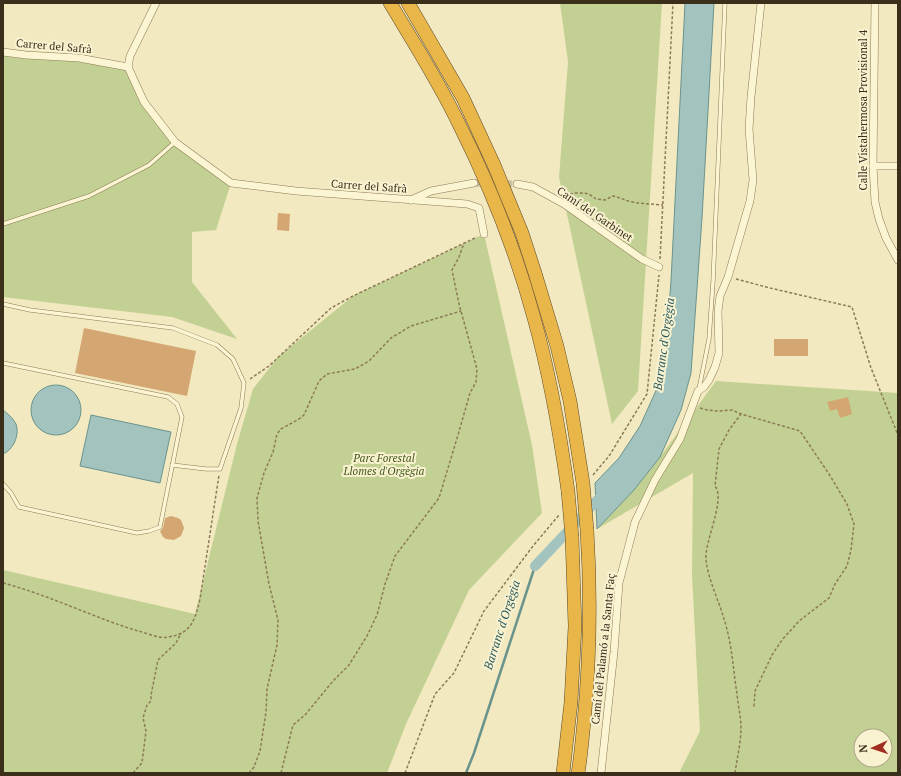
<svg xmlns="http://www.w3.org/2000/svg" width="901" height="776" viewBox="0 0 901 776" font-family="'PT Serif',serif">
<rect width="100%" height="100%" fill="#f2e9c0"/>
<g fill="#c2d193" fill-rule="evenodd">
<path d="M560,3H662L638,391L612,424L559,177L568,62Z"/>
<path d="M3,52L128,67L144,102L175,142L231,183L216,230L192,232V282L237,339L172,317L3,297Z"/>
<path d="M484,234L532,445L542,513L469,590L406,724L387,773H3V570L195,614L237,444L253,389L278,357L353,296Z"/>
<path d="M716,381L898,393V773H679L700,731L692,575L693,473L597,529L634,490L660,457ZM861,736H885V760H861Z"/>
</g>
<g fill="#a3c4be" stroke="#69938d">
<path d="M685,3H714L702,218L691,373L681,410L660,457L634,490L597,529L595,483L619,458L640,426L664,373L671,281Z"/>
<circle cx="56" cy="410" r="25"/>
<path d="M3,410C8,414 13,418 16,424C20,435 13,450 3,454Z"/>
<path d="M91,415L171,432L160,483L80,466Z"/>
</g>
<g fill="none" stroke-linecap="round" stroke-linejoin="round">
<path stroke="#69938d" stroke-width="2.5" d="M466,773L474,753L535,566"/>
<path stroke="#a3c4be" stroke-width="10" d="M535,566L604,493"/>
</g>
<g fill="#d4a772">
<path d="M278,213L290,214L289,231L277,230Z"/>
<path d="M84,328L196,351L187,396L75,373Z"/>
<rect x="774" y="339" width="34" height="17"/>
<path d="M848,397L852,414L840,418L837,409L830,411L827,402Z"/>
<path d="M171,516L178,518L181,520L184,528L181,536L174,540L166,539L163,537L160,531L163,528L165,518Z"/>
</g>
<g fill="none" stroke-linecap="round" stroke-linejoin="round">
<path stroke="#cdc49f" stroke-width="7" stroke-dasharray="7 3.5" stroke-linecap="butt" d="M474,183L517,184"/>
<defs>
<g id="service">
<path d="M3,224L89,196L149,165L175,142"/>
<path d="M3,304L30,310L173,328L217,345L233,359L244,383L241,408L220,469H206L172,465"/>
<path d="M3,363L168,397L177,404L182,417L160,527L149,531L137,533L19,507L11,493L3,484"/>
<path d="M699,389L709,339L713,282L725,3"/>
</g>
<g id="minor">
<path d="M875,3L873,166L875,202L879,219L886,238L898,260"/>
<path d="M3,52L26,55L79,58L128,67"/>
<path d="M128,67L144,102L175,142L231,183L296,191L467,204L479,208L484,234"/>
<path d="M128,67L130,56L156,3"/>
<path d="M873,166H898"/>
<path d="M517,184L533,187L564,204L642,259L659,267"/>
<path d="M411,200L431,191L474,183"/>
<path d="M601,773L614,652L619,583L635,522L655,480L680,439L698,391L704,387L709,380L715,367L719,353L718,311L720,296L728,277L750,201L753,180L749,129L751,97L761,3"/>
</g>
<g id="motorway">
<path d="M390,3C414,43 439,82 459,124C490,186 516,251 534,318C550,375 560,433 568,491"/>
<path d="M408,3L463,98L494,165L522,233L535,273L557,346L570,401L583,483"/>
<path d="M563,773L571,702L575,626L572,537"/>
<path d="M578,773C581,756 582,739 584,722C590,658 591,594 587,530"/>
</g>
</defs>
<use href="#service" stroke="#8d7a56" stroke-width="4.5"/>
<use href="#minor" stroke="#8d7a56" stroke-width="8"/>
<use href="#motorway" stroke="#5a472b" stroke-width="14"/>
<g stroke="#8d7a56" stroke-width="1.5" stroke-dasharray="3 2" stroke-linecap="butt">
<path d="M565,195L575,193H583L589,194L596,199L605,200L613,196L620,198L628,201L638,203L663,205"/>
<path d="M660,259L673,3"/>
<path d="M736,279L770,288L852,307L871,368L898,435"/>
<path d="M250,379L269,366L331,308L353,296L477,237"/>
<path d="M700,408L707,410L719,411L732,410L741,414"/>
<path d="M593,475L609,456L647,394L659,275"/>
<path d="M3,583C49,595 92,617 138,631C147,633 159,639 168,637C192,634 195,619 200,599L219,475"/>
<path d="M133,773L142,763L146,731L143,718L147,705L151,701V695L158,660L176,643L181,633"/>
<path d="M249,773L254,767L260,751L266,712L267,689L277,645L278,620L269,584L258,521L257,498L264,473L273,452L277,434L281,429L299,419L304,415L319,381L327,374L355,369L369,361L391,338L411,326L461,311"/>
<path d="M281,773L293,725L305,715L333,681L349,665L367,636L377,615L385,584L395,556L439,498L458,435L470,393L476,382L477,369L459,304L452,270L459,257L464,243"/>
<path d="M405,773L435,694L454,673L484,611L533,546L559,515"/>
<path d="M735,773C737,759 741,741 741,728C741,717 738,705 737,694C733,669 732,643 724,619C719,601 708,579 706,560C704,542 726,500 715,486L719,449L729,430L741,414L800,431L829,474L847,504L854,524L851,550L847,566L835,584L829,598L799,621L782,640L772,655L755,691L754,707"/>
</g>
<use href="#service" stroke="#fcf5d4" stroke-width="3.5"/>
<use href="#minor" stroke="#fcf5d4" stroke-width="7"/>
<use href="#motorway" stroke="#e9b649" stroke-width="13"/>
<defs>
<g id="motorway-bridge">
<path d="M583,483L587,530"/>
<path d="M568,491L572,537"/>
</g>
</defs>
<use href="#motorway-bridge" stroke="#5a472b" stroke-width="14" stroke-linecap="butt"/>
<use href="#motorway-bridge" stroke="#e9b649" stroke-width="13"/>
</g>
<g text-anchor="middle" stroke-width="4" stroke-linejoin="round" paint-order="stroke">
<g font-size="11" fill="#3b2f1c" stroke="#f9f2d0">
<text transform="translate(54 46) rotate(5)" y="4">Carrer del Safrà</text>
<text transform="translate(863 110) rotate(-90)" y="4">Calle Vistahermosa Provisional 4</text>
<text transform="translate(369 186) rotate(4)" y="4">Carrer del Safrà</text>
<text transform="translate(595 214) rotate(34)" y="4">Camí del Garbinet</text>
<text transform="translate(603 649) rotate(-84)" y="4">Camí del Palamó a la Santa Faç</text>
</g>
<g font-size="11" font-style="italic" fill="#445921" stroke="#f9f2d0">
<text x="384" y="462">Parc Forestal<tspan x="384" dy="13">Llomes d'Orgègia</tspan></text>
</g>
<g font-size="12" font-style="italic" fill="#2a595c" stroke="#f9f2d0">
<text transform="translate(664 344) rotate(-82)" y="4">Barranc d'Orgègia</text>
<text transform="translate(502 625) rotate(-72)" y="4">Barranc d'Orgègia</text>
</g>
</g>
<rect width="901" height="776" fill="none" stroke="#3b2f1c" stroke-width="8"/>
<g transform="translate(873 748) rotate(267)"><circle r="19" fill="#f9f2d0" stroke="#ada488"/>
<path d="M0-3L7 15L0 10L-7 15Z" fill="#a12f21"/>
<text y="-6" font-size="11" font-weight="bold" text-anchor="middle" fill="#3b2f1c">N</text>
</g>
</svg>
